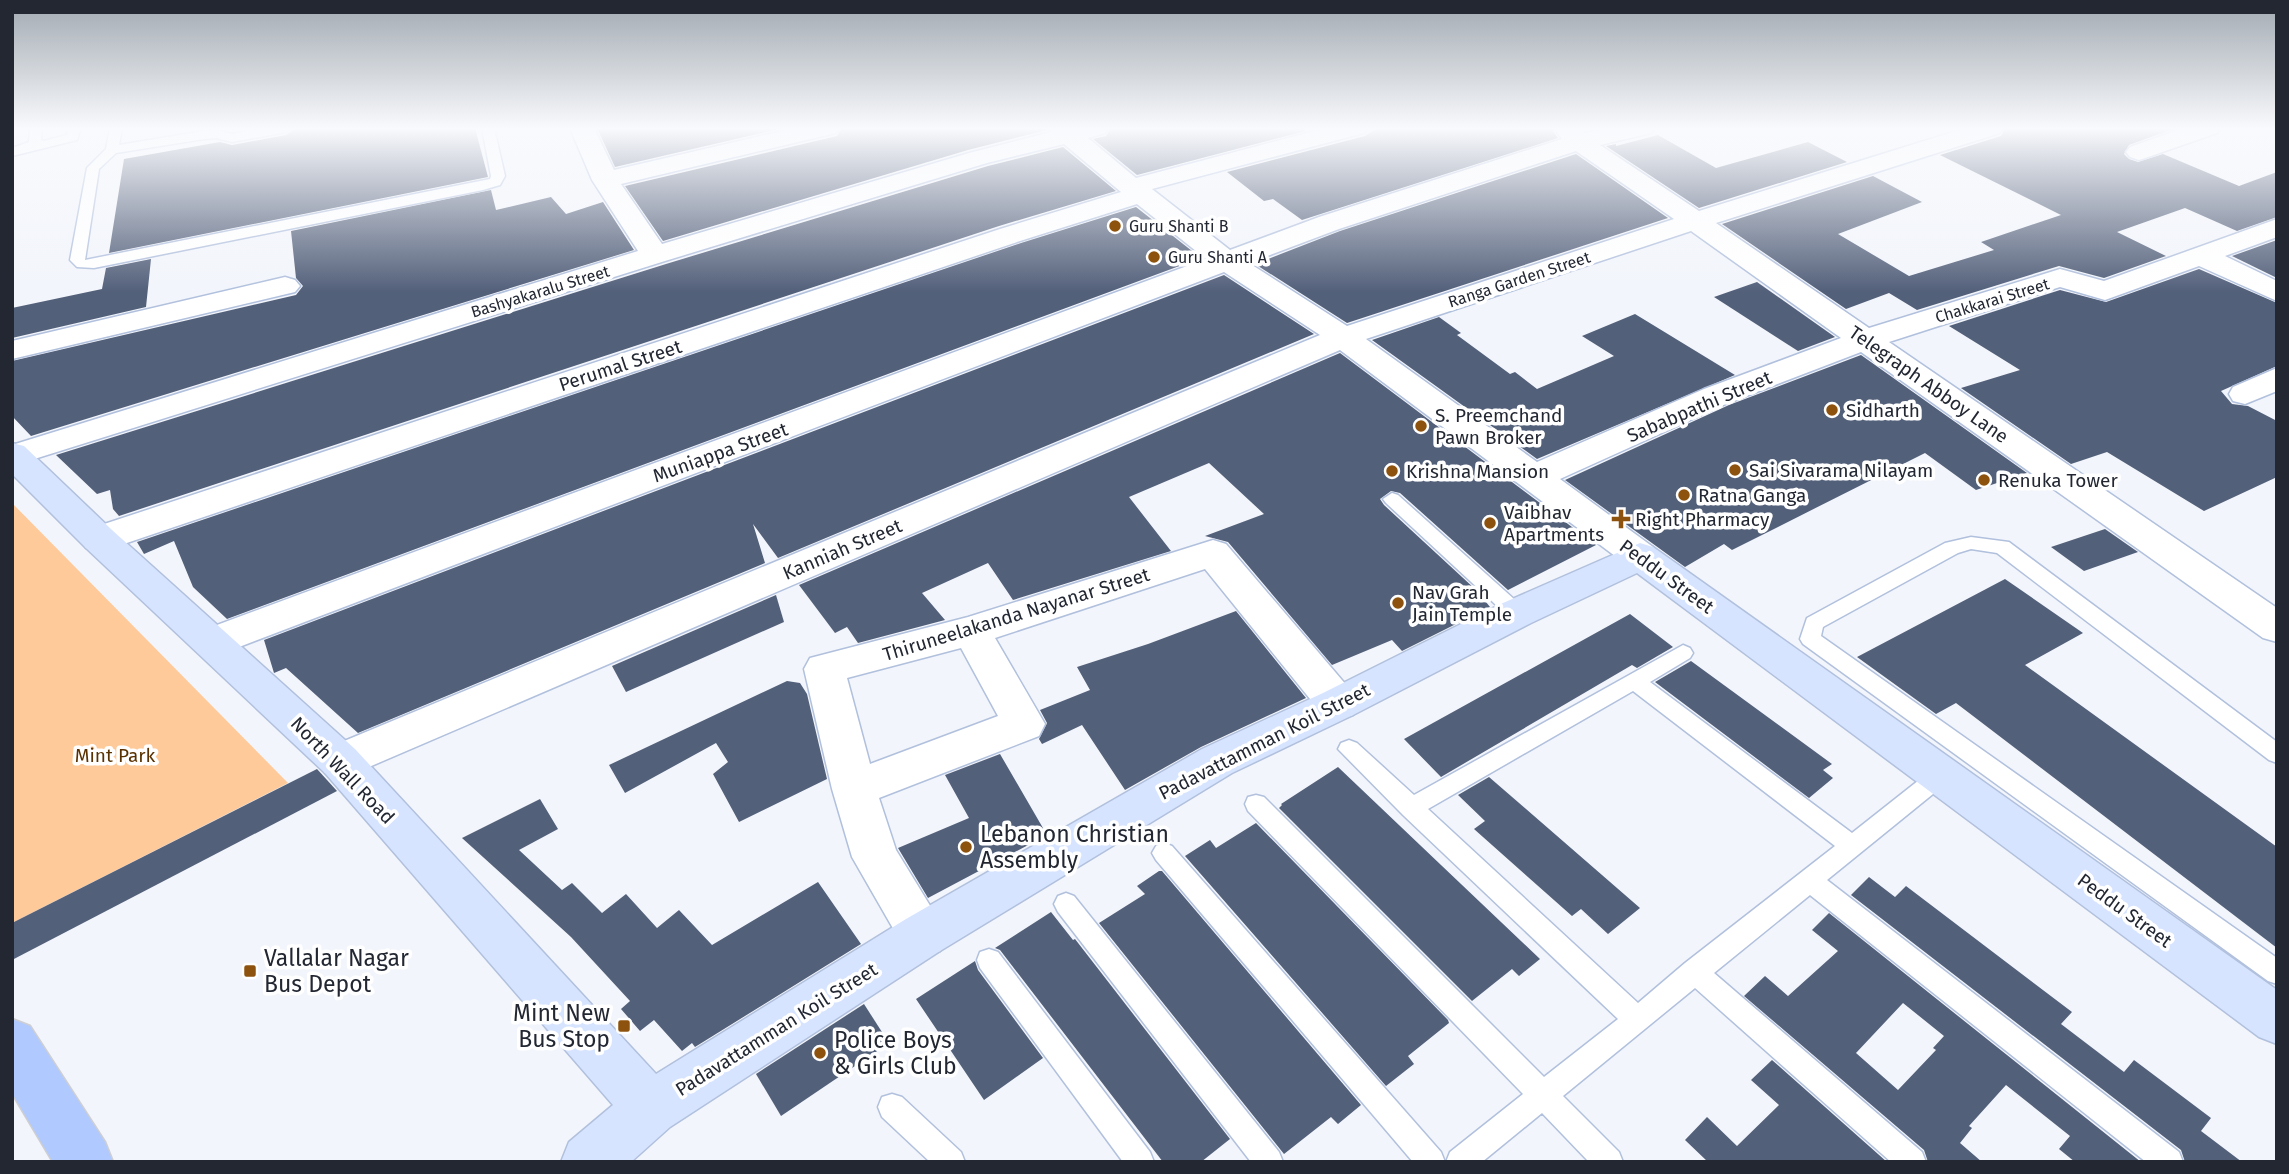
<svg xmlns="http://www.w3.org/2000/svg" width="2289" height="1174" viewBox="0 0 2289 1174" font-family="'Fira Sans',sans-serif">
<rect width="100%" height="100%" fill="#f2f5fb"/>
<path fill="#ffca9a" d="M12,503L288,783L12,923Z"/>
<g fill="#53607a" fill-rule="evenodd">
<path d="M296,128H475L488,177L109,253L124,159L220,142L232,145L286,135Z"/>
<path d="M597,128H784L615,167Z"/>
<path d="M842,128H1046L1047,130L968,150L663,241L625,186L837,136Z"/>
<path d="M1111,128H1302L1306,131L1137,175L1093,139L1106,136Z"/>
<path d="M1378,128H1555L1553,131L1558,138L1302,220L1273,199L1264,201L1227,172L1365,136Z"/>
<path d="M2006,128H2176L2129,145L2124,154L2129,159L2138,162L2163,154L2239,186L2277,172V217L2237,231L2185,208L2117,232L2166,256L2104,278L2059,266L1917,310L1889,293L1846,309L1722,224L1873,176L1922,202L1838,234L1909,276L1994,250L1981,242L2061,215L1940,155L2001,136Z"/>
<path d="M1658,135L1716,168L1808,142L1847,162L1699,208L1606,146L1616,144V146Z"/>
<path d="M1063,147L1116,191L999,226L119,516L113,509L110,490L97,494L56,455L666,264L988,166Z"/>
<path d="M1576,154L1668,218L1347,323L1255,264L1340,231Z"/>
<path d="M491,190L496,210L551,197L566,214L603,202L634,250L31,436L12,416V361L296,295L303,286L296,278L291,231Z"/>
<path d="M1136,207L1201,258L227,619L193,587L174,541L144,554L137,542L1021,243Z"/>
<path d="M2277,240V278L2232,256Z"/>
<path d="M151,259L146,307L12,338V308L102,289L106,268Z"/>
<path d="M2199,269L2277,303V366L2221,391L2232,404L2248,406L2277,421V477L2204,511L2107,452L2071,464L1961,388L2020,370L1949,326L2060,290L2106,302Z"/>
<path d="M1224,275L1314,334L778,558L753,524L765,563L358,733L286,668L274,673L264,640Z"/>
<path d="M1757,282L1835,337L1798,351L1714,297Z"/>
<path d="M1635,314L1735,375L1537,459L1372,340L1439,317L1461,333L1457,335L1510,374L1515,372L1537,389L1614,356L1582,336Z"/>
<path d="M1340,353L1596,545L1508,590L1400,493L1391,491L1380,499L1384,505L1488,601L1486,602L1490,607L1402,651L1392,640L1332,665L1228,542L1205,536L1264,514L1209,463L1129,497L1171,551L1013,600L988,563L922,593L945,620L858,643L847,627L835,633L799,585Z"/>
<path d="M1861,355L2027,473L1976,490L1925,453L1732,550L1724,544L1685,567L1565,480L1729,405Z"/>
<path d="M2105,529L2138,552L2084,571L2051,547Z"/>
<path d="M2005,579L2083,633L2025,665L2277,847V948L1956,703L1936,714L1857,657Z"/>
<path d="M776,595L784,622L626,692L612,666Z"/>
<path d="M1236,611L1306,698L1201,747L1125,790L1082,725L1042,744L1039,739L1047,723L1040,710L1090,690L1077,667L1148,644Z"/>
<path d="M1630,614L1673,647L1637,668L1632,665L1441,777L1404,739Z"/>
<path d="M1691,661L1832,764L1823,770L1833,778L1809,798L1655,682Z"/>
<path d="M787,681L800,683L807,694L827,779L739,822L713,774L728,762L716,743L625,793L609,765Z"/>
<path d="M1000,754L1047,835L928,898L898,848L969,818L945,775Z"/>
<path d="M1338,767L1441,865L1540,959L1519,976L1512,969L1472,1001L1279,808L1282,805L1281,804Z"/>
<path d="M317,769L337,791L12,960V923Z"/>
<path d="M1489,777L1640,908L1608,934L1581,909L1572,916L1474,829L1485,821L1458,795Z"/>
<path d="M540,799L558,829L519,850L562,890L572,883L602,913L626,894L657,928L679,910L712,945L818,882L861,944L695,1047L692,1043L682,1051L654,1020L640,1031L621,1009L630,1001L571,937L462,838Z"/>
<path d="M1256,823L1448,1020L1449,1023L1408,1056L1414,1064L1386,1086L1185,856L1210,840L1216,848Z"/>
<path d="M1159,871H1162L1361,1105L1338,1124L1331,1117L1284,1154L1099,923L1145,894L1137,886Z"/>
<path d="M1869,877L1895,897L1906,886L2072,1012L2061,1024L2124,1072L2134,1060L2211,1118L2201,1131L2242,1162H2185L2181,1150L1851,895Z"/>
<path d="M1051,912L1073,940L1075,939L1230,1139L1201,1162H1163L1000,950L995,948Z"/>
<path d="M1829,913L2141,1162H2075L2059,1149L2070,1136L2006,1085L1969,1126L1972,1128L1960,1143L1982,1162H1928L1924,1150L1744,996L1765,976L1788,996L1838,951L1812,930ZM1903,1003L1944,1036L1933,1048L1936,1050L1898,1090L1856,1053Z"/>
<path d="M975,961L978,970L1043,1058L984,1100L916,999Z"/>
<path d="M864,1004L889,1043L781,1116L756,1074Z"/>
<path d="M1772,1060L1887,1162H1708L1685,1140L1707,1117L1737,1146L1779,1105L1751,1080Z"/>
</g>
<g fill="none" stroke-linecap="round" stroke-linejoin="round">
<defs>
<g id="service">
<path d="M30,128H42L41,140L44,141L67,135L69,128H81L77,140L12,156V148L29,142Z"/>
<path d="M110,128H122L119,145L204,131L216,130L232,134L266,128H292L286,132L232,142L216,138L204,139L116,153L99,169L85,260L490,179L491,176L482,128H494L505,176L500,185L483,190L94,268L77,267L70,260L87,168L106,149Z"/>
<path d="M1392,493L1398,495L1524,608L1527,613L1524,618H1510L1386,503L1383,499Z"/>
<path d="M1971,537L2009,542L2277,742V763L2269,760L1997,553L1971,549L1958,553L1823,627L1821,636L2277,958V984L2268,981L1803,644L1800,639L1807,618L1945,543Z"/>
<path d="M1683,645L1690,648L1693,653L1690,658L1650,682L1852,833L1933,769L1941,766L1949,769L1952,775L1949,781L1827,880L2179,1152L2183,1162H2146L1810,895L1714,973L1922,1152L1926,1162H1891L1695,988L1563,1096L1619,1152L1623,1162H1589L1542,1113L1482,1162H1446L1450,1152L1523,1094L1248,811L1245,804L1248,797L1256,795L1264,797L1544,1077L1618,1019L1403,815L1338,749L1341,743L1349,740L1357,743L1414,795ZM1633,691L1835,846L1685,963L1638,1003L1428,809Z"/>
<path d="M1164,843L1172,846L1441,1152L1445,1162H1413L1156,860L1152,853L1156,846Z"/>
<path d="M1066,893L1074,896L1279,1152L1283,1162H1251L1058,912L1054,904L1058,896Z"/>
<path d="M989,949L998,952L1150,1152L1154,1162H1123L980,968L977,960L980,952Z"/>
<path d="M892,1094L902,1097L961,1152L965,1162H930L882,1117L878,1107L882,1097Z"/>
</g>
<g id="minor">
<path d="M570,128H594L614,170L795,128H839L836,133L621,184L662,244L969,153L1051,132L1049,128H1108L1105,133L1088,138L1136,178L1326,128H1367L1364,133L1152,189L1230,250L1319,217L1562,139L1556,131L1558,128H1579L1584,133L1609,128H1654L1651,133L1600,145L1699,211L1966,128H2003L2000,133L1716,223L1869,328L2060,269L2104,281L2277,219V237L2225,256L2277,281V301L2199,266L2105,300L2060,287L1889,342L2277,608V642L2263,638L1861,352L1728,403L1560,479L1653,547L1659,556L1653,565L1640,569L1627,565L1340,350L355,773L340,779L325,773L318,761L325,749L1320,335L1224,272L226,652L212,657L198,652L192,642L198,632L1206,259L1137,204L1020,241L112,548L99,552L86,548L80,539L86,530L1000,229L1121,192L1064,144L987,163L665,261L12,466V445L638,251L592,180ZM1576,151L1674,219L1347,326L1249,263L1339,229ZM1691,231L1841,338L1704,389L1537,462L1366,339Z"/>
<path d="M2184,128H2220L2217,133L2148,157L2139,160L2130,157L2126,152L2130,147Z"/>
<path d="M285,277L295,280L300,286L295,292L12,359V341Z"/>
<path d="M2277,368V391L2245,404L2233,401L2229,394L2233,387Z"/>
<path d="M1213,540L1226,544L1353,693L1359,704L1353,715L1338,720L1323,715L1205,569L995,638L1045,724L1039,736L879,798L896,850L948,935L940,951L923,957L906,951L852,857L832,789L804,669L810,658L968,617ZM961,648L998,716L870,764L847,678Z"/>
</g>
<path id="secondary" d="M12,443L24,446L112,530L355,749L656,1074L906,919L1202,749L1323,693L1503,603L1640,543L1653,547L2277,990V1044L2259,1037L1637,573L1531,623L1353,715L1232,773L940,951L670,1127L631,1162H561L569,1142L613,1105L325,773L86,548L12,474Z"/>
<path id="primary" d="M12,1019L30,1026L105,1142L113,1162H53L12,1093Z"/>
</defs>
<use href="#service" stroke="#b1c0dd" stroke-width="3"/>
<use href="#minor" stroke="#b1c0dd" stroke-width="3"/>
<use href="#secondary" stroke="#b1c0dd" stroke-width="3"/>
<use href="#primary" stroke="#cecfd2" stroke-width="3"/>
<use href="#service" fill="#fff" fill-rule="evenodd"/>
<use href="#minor" fill="#fff" fill-rule="evenodd"/>
<use href="#secondary" fill="#d7e4ff" fill-rule="evenodd"/>
<use href="#primary" fill="#b0c9fe" fill-rule="evenodd"/>
</g>
<linearGradient id="sky" x2="0" y2="1"><stop stop-color="#a1a9b1"/><stop offset="0.44" stop-color="#f9fafd"/><stop offset="1" stop-color="#f9fafd" stop-opacity="0"/></linearGradient>
<rect width="2289" height="292" fill="url(#sky)"/>
<g fill="#8d530e" stroke="#fff" stroke-width="2.5">
<circle cx="1115" cy="226" r="7"/>
<circle cx="1154" cy="257" r="7"/>
<circle cx="1832" cy="410" r="7"/>
<circle cx="1421" cy="426" r="7"/>
<circle cx="1735" cy="470" r="7"/>
<circle cx="1392" cy="471" r="7"/>
<circle cx="1984" cy="480" r="7"/>
<circle cx="1684" cy="495" r="7"/>
<path d="M1617.5 508.5h7v7h7v7h-7v7h-7v-7h-7v-7h7z"/>
<circle cx="1490" cy="523" r="7"/>
<circle cx="1398" cy="603" r="7"/>
<circle cx="966" cy="847" r="7"/>
<rect x="243" y="964" width="14" height="14" rx="3.5"/>
<rect x="617" y="1019" width="14" height="14" rx="3.5"/>
<circle cx="820" cy="1053" r="7"/>
</g>
<g text-anchor="middle" stroke-width="7" stroke-linejoin="round" paint-order="stroke">
<g font-size="16" fill="#222732" stroke="#fff" text-anchor="start">
<text x="1129" y="232">Guru Shanti B</text>
<text x="1168" y="263">Guru Shanti A</text>
</g>
<g font-size="16" fill="#222732" stroke="#fff">
<text transform="translate(1519 279) rotate(-18)" y="6">Ranga Garden Street</text>
<text transform="translate(540 291) rotate(-17)" y="6">Bashyakaralu Street</text>
<text transform="translate(1992 300) rotate(-17)" y="6">Chakkarai Street</text>
</g>
<g font-size="19" fill="#222732" stroke="#fff">
<text transform="translate(620 365) rotate(-18)" y="7">Perumal Street</text>
<text transform="translate(1929 384) rotate(35)" y="7">Telegraph Abboy Lane</text>
<text transform="translate(1699 406) rotate(-23)" y="7">Sababpathi Street</text>
<text transform="translate(720 452) rotate(-20)" y="7">Muniappa Street</text>
<text transform="translate(842 549) rotate(-23)" y="7">Kanniah Street</text>
<text transform="translate(1667 576) rotate(36)" y="7">Peddu Street</text>
<text transform="translate(1016 614) rotate(-17)" y="7">Thiruneelakanda Nayanar Street</text>
<text transform="translate(1264 741) rotate(-27)" y="7">Padavattamman Koil Street</text>
<text transform="translate(343 770) rotate(46)" y="7">North Wall Road</text>
<text transform="translate(2125 910) rotate(36)" y="7">Peddu Street</text>
<text transform="translate(776 1029) rotate(-32)" y="7">Padavattamman Koil Street</text>
</g>
<g font-size="19" fill="#222732" stroke="#fff" text-anchor="start">
<text x="1846" y="417">Sidharth</text>
<text x="1435" y="422">S. Preemchand<tspan x="1435" dy="22">Pawn Broker</tspan></text>
<text x="1749" y="477">Sai Sivarama Nilayam</text>
<text x="1406" y="478">Krishna Mansion</text>
<text x="1998" y="487">Renuka Tower</text>
<text x="1698" y="502">Ratna Ganga</text>
<text x="1504" y="519">Vaibhav<tspan x="1504" dy="22">Apartments</tspan></text>
<text x="1635" y="526">Right Pharmacy</text>
<text x="1412" y="599">Nav Grah<tspan x="1412" dy="22">Jain Temple</tspan></text>
</g>
<g font-size="19" fill="#5a3201" stroke="#fff">
<text x="115" y="762">Mint Park</text>
</g>
<g font-size="23" fill="#222732" stroke="#fff" text-anchor="start">
<text x="980" y="842">Lebanon Christian<tspan x="980" dy="26">Assembly</tspan></text>
<text x="264" y="966">Vallalar Nagar<tspan x="264" dy="26">Bus Depot</tspan></text>
<text x="610" y="1021" text-anchor="end">Mint New<tspan x="610" dy="26">Bus Stop</tspan></text>
<text x="834" y="1048">Police Boys<tspan x="834" dy="26">&amp; Girls Club</tspan></text>
</g>
</g>
<rect width="2289" height="1174" fill="none" stroke="#222732" stroke-width="28"/>
</svg>
